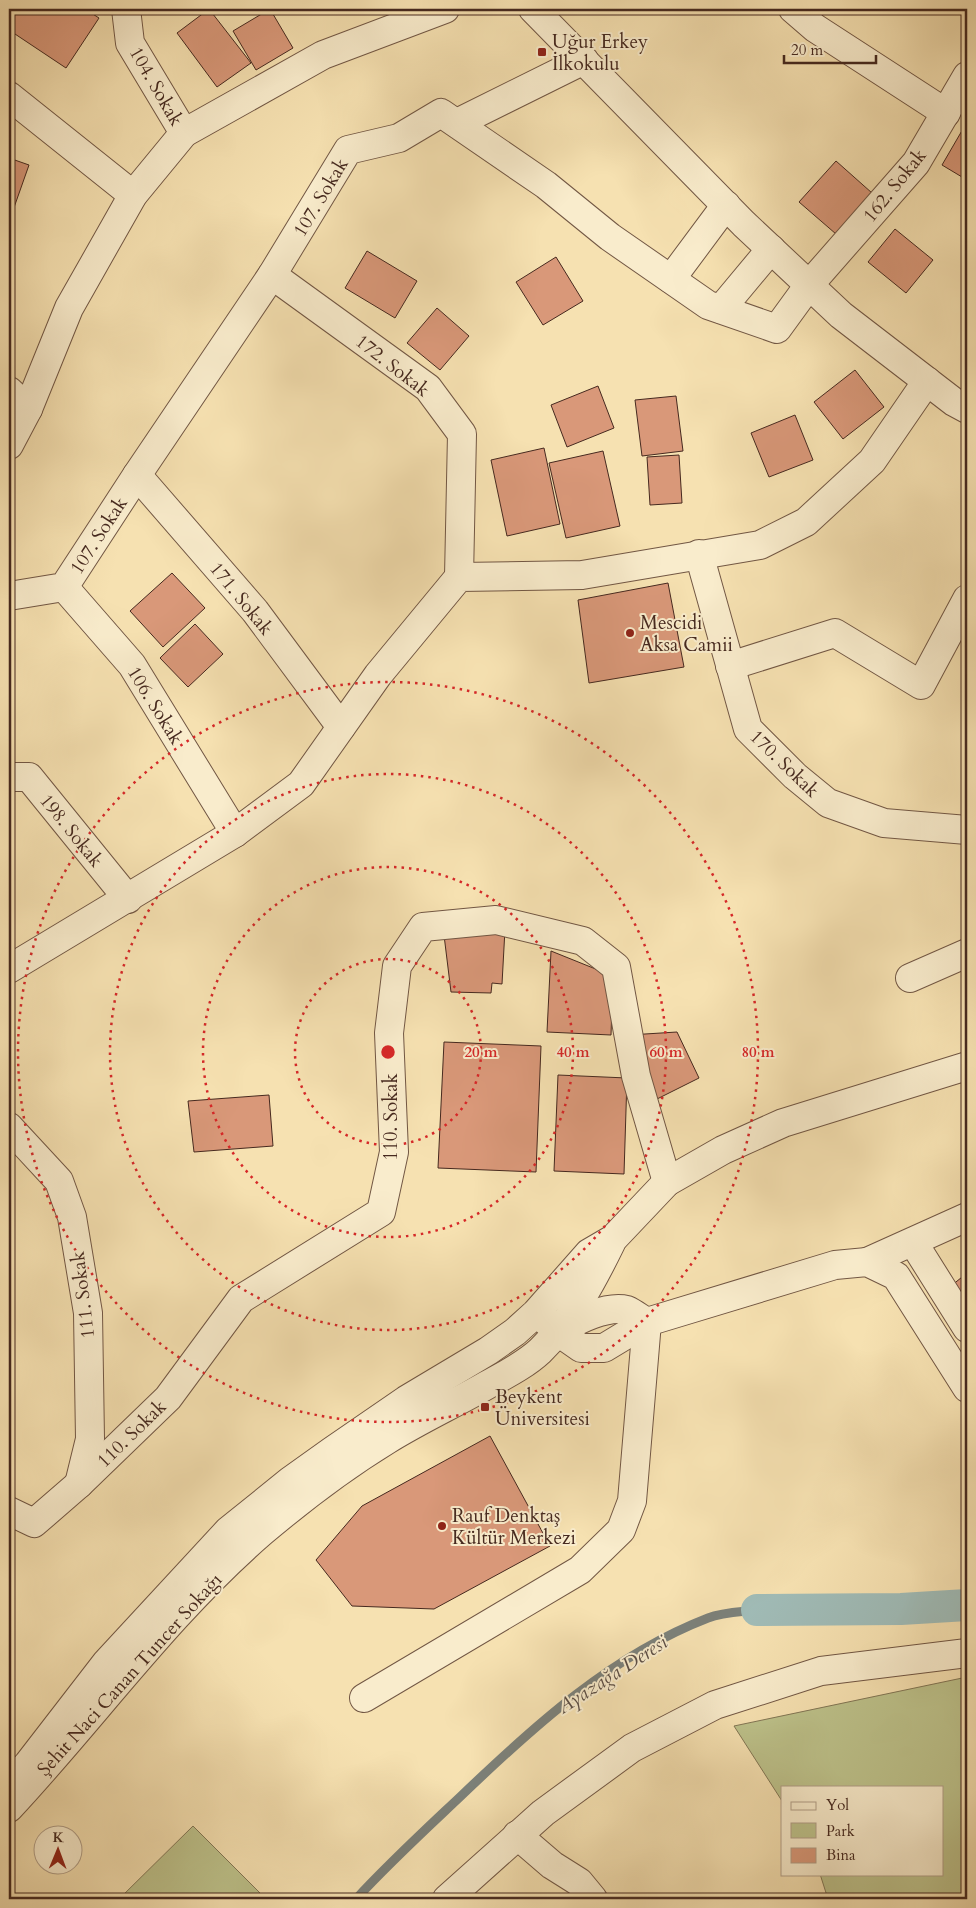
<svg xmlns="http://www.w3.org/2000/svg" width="976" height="1908" viewBox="0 0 976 1908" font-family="Cardo,serif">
<rect width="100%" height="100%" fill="#f6e1b1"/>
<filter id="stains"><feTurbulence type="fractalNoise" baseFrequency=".004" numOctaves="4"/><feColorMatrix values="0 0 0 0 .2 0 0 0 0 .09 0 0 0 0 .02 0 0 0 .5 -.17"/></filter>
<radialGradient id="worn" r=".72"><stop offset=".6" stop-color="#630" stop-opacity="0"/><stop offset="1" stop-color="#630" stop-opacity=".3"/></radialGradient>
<g fill="#bdc28b" stroke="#827655">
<path d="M967,1677V1899H828L820,1874H942V1787H782V1801L734,1726Z"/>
<path d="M193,1826L266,1899H119Z"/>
</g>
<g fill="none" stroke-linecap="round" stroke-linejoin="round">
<path stroke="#7c817a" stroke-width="9" d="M356,1899C389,1863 425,1830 461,1796C534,1726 612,1655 708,1618C723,1612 741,1612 757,1610"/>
<path stroke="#a0bbb6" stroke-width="32" d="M757,1610L901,1609L967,1605"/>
</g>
<g fill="#d99879" stroke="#46291f">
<path d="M13,9H85L99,18L66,68L9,30V15Z"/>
<path d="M209,9L251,63L217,87L177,33Z"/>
<path d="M270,9L293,48L256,70L233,31Z"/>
<path d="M967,122V180L942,165Z"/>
<path d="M9,158L29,165L11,216H9Z"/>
<path d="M836,161L872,193L836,234L799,202Z"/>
<path d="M895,229L933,260L906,293L868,262Z"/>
<path d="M367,251L417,281L395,318L345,288Z"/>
<path d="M556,257L583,301L543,325L516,282Z"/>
<path d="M437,308L469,336L440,370L407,343Z"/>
<path d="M855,370L884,407L843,439L814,402Z"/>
<path d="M598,386L614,428L567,447L551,405Z"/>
<path d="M676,396L683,451L642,456L635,400Z"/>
<path d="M795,415L813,460L769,477L751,433Z"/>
<path d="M544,448L560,524L507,536L491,460Z"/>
<path d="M603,451L620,526L566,538L549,463Z"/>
<path d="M679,455L682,503L650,505L647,457Z"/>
<path d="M172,573L205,608L163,647L130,611Z"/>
<path d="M668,583L684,667L589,683L578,600Z"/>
<path d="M195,624L223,654L188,687L160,658Z"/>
<path d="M443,927L505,929L502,984L492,983L491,993L451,992Z"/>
<path d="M551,951L613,976L611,1035L547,1032Z"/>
<path d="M677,1032L699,1078L651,1102L629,1035Z"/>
<path d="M444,1042L541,1046L536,1172L438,1168Z"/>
<path d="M558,1075L627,1078L624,1174L554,1171Z"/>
<path d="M269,1095L273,1146L194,1152L188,1101Z"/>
<path d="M967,1273V1306L951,1286Z"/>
<path d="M490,1436L550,1546L434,1609L352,1606L316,1560L362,1506Z"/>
</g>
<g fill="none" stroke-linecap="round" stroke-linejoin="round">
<defs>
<g id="minor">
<path d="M126,9L130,43L184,133"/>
<path d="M533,9L744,224L841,315L954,402L967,409"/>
<path d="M793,9L815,28L946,113"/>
<path d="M9,96L133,195"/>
<path d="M457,123L584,60"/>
<path d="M272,275L428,388L462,434L459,577"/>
<path d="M671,279L726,205"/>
<path d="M721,309L771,249"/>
<path d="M9,391L28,409"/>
<path d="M9,445L28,409L69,308L133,195L184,133L323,55L445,9"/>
<path d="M137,475L255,611L341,727"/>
<path d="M699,554L748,729L795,776L828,803L884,823L967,830"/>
<path d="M64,587L132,665L235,833"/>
<path d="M9,596L64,587L137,475L272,275L348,150L399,138L441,113L546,185L610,237L708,305L777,329L809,285L916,163L967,76"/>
<path d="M730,666L835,633L921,685L967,599"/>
<path d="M9,777H29L128,899"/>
<path d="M9,969L235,833L301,784L378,675L459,577L582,575L760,545L806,522L872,461L927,381"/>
<path d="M910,978L967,953"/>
<path d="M9,1127L59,1181L72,1217L88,1313L90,1439L79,1484"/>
<path d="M913,1242L967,1328"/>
<path d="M867,1262L967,1217"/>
<path d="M545,1320L558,1332L581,1348H604L647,1322L835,1265L867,1262L896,1276L967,1388"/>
<path d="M561,1330C577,1320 607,1305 627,1310C634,1313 641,1319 647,1322"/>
<path d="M9,1511L34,1523L79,1484L168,1398L241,1299L381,1212L394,1152L389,1033L397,966L423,927L496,920L583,941L616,967L636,1076L667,1182"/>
<path d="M364,1698L580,1570L621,1530L632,1501L647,1322"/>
<path d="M9,1785L28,1764L106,1663L228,1531L290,1481L332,1451L406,1400L488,1351L515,1332L536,1313L589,1253L613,1239L667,1182L723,1150L783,1123L967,1066"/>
<path d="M9,1808C94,1717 167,1614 262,1532C301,1499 343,1467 387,1440C419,1420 454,1404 487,1385C505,1375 525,1365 540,1351C571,1321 592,1282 611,1243"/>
<path d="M517,1835L552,1865L579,1882L593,1899"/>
<path d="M447,1899L543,1813L632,1748L715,1705L821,1671L967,1653"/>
</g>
</defs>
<use href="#minor" stroke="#725744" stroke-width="30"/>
<use href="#minor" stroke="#f9eccc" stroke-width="28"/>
</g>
<g fill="none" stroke="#d62828" stroke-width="2.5" stroke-dasharray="2.5 5">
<circle cx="388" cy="1052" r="93"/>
<circle cx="388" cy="1052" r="185"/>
<circle cx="388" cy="1052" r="278"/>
<circle cx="388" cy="1052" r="370"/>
</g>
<g fill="#8f2418" stroke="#f9eccc" stroke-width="2">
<rect x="537" y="47" width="10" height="10" rx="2.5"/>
<circle cx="630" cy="633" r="5"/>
<rect x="480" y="1402" width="10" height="10" rx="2.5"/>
<circle cx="442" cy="1526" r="5"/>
</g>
<g text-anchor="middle" stroke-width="4" stroke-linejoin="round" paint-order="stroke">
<g font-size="19" fill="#46291f" stroke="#f9eccc" text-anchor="start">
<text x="552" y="48">Uğur Erkey<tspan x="552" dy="22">İlkokulu</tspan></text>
<text x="640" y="629">Mescidi<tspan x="640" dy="22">Aksa Camii</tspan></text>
<text x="495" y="1403">Beykent<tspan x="495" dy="22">Üniversitesi</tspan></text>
<text x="452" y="1522">Rauf Denktaş<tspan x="452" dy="22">Kültür Merkezi</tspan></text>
</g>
<g font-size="19" fill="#46291f" stroke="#f9eccc">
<text transform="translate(157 86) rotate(60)" y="7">104. Sokak</text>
<text transform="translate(894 185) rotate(-51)" y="7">162. Sokak</text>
<text transform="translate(320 197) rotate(-59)" y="7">107. Sokak</text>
<text transform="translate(393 365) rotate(38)" y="7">172. Sokak</text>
<text transform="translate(98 535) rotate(-57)" y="7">107. Sokak</text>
<text transform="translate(242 598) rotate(51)" y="7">171. Sokak</text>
<text transform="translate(156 705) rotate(58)" y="7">106. Sokak</text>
<text transform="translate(785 763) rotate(44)" y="7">170. Sokak</text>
<text transform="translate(72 830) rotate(51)" y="7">198. Sokak</text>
<text transform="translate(390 1117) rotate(-90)" y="7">110. Sokak</text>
<text transform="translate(82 1295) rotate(-97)" y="7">111. Sokak</text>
<text transform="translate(131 1433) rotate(-44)" y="7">110. Sokak</text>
<text transform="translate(129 1674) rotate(-48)" y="7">Şehit Naci Canan Tuncer Sokağı</text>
</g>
<g font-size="20" font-style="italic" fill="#5c4e45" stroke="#f9eccc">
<text transform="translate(612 1674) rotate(-33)" y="7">Ayazağa Deresi</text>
</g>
</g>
<circle cx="388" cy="1052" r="8" fill="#d62828" stroke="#f9eccc" stroke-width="2.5"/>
<g font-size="15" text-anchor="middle" font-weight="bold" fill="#d62828" stroke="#f9eccc" stroke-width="4" stroke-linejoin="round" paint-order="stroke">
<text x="481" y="1057">20 m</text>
<text x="573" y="1057">40 m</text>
<text x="666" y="1057">60 m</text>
<text x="758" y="1057">80 m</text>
</g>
<rect width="976" height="1908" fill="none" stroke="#f6e1b1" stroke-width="30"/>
<rect x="10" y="10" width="956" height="1888" fill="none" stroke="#46291f" stroke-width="2.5"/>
<rect x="15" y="15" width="946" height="1878" fill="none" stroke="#46291f"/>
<rect x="781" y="1786" width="162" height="90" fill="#f9eccc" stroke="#b19e87"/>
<rect x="791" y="1802" width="25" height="8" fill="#f9eccc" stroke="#b19e87"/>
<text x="826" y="1810" font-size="15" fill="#46291f">Yol</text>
<rect x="791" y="1823" width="25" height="15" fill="#bdc28b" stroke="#b19e87"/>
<text x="826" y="1836" font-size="15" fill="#46291f">Park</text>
<rect x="791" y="1848" width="25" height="15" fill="#d99879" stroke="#b19e87"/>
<text x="826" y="1860" font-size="15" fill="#46291f">Bina</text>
<g transform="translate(58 1850) rotate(1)"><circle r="24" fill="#f9eccc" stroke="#b19e87"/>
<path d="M0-4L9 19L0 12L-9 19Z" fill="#8f2418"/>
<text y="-8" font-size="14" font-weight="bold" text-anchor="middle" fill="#46291f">K</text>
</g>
<path d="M784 55v8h92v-8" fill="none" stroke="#46291f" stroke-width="2.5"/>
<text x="791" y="55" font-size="15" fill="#46291f" stroke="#f9eccc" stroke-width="4" paint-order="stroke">20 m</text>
<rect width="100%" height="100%" filter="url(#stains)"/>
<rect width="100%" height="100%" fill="url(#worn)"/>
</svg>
